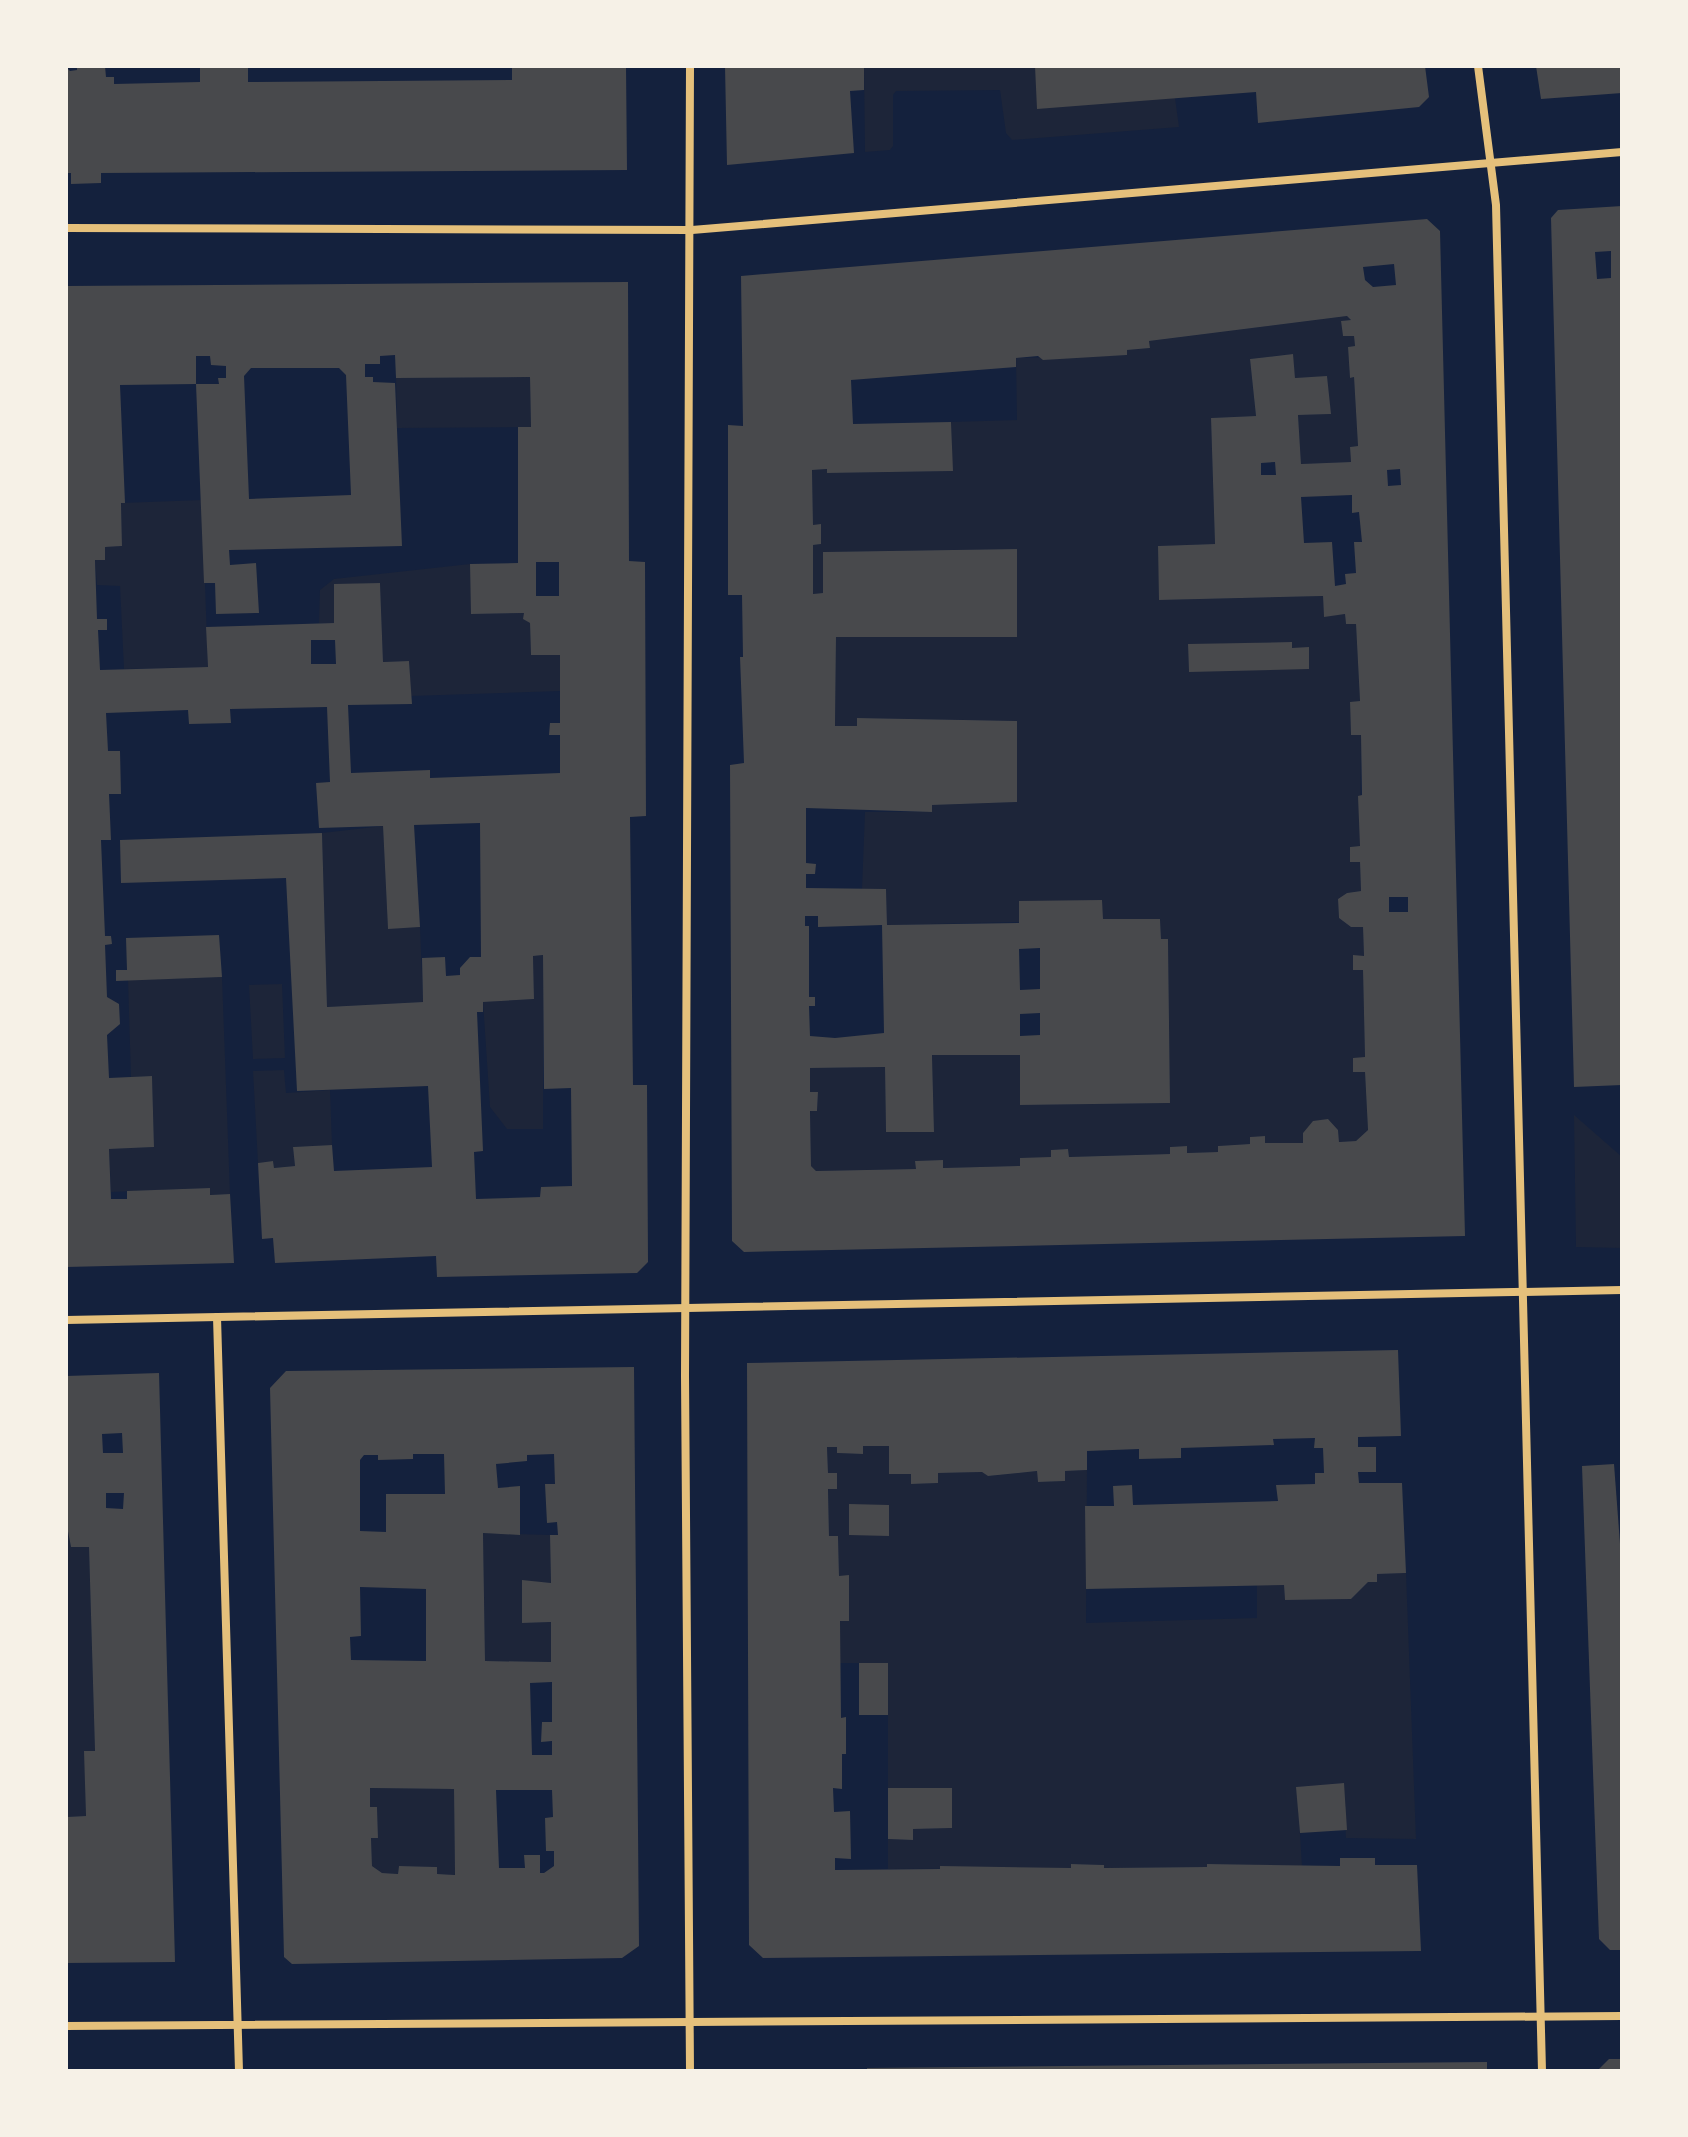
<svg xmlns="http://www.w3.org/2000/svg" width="1688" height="2137" viewBox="0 0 1688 2137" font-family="'Roboto Condensed',sans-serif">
<rect width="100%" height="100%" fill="#14213d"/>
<g fill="#1d2539" fill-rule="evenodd">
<path d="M864,66H1035L1175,98L1179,127L1012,140L1006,133L1000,90L896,91L893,95V146L890,150L865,152Z"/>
<path d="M1347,316L1351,320L1341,321L1343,336H1354L1355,346L1348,347L1350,378L1354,377L1358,446L1350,447L1351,462L1301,464L1298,415L1330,414L1327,377L1295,378L1292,354L1250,359L1256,416L1211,418L1215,544L1158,546L1160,600L1323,596L1324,616L1345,614L1346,624H1356L1360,701L1350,703L1351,735H1361L1360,846L1350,847L1360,862L1361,891L1347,893L1338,899L1339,918L1351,927H1363L1364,956H1354L1353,970H1363L1365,1057L1354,1072H1365L1368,1130L1356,1141L1339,1142L1338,1130L1328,1119L1313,1122L1303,1133V1143H1265V1136L1250,1137V1144L1218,1146V1152L1187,1153L1186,1146L1170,1147V1154L1069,1157L1068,1149L1052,1150L1051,1157L1020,1166L943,1168L942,1160L916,1161V1169L816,1171L811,1166L810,1111H817L818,1093L810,1092V1068L885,1067L886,1132H934L932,1055H1020L1021,1105L1170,1103L1168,940L1161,939L1160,919L887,925L886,889H862L865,812H932V805L1016,802L1017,721L858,718L857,726H835L836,637H1017V549L823,552V593L813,594V545L821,544V525H813L812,470L827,469L828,473L952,471L951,422L1017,420L1016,358L1127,355V350L1150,348L1149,341ZM1292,642V648H1308L1189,671L1188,645Z"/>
<path d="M530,377L531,427L397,428L396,378Z"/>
<path d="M202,500L208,667L124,669L120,586L97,585L95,560L105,559V547L122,546L121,503Z"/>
<path d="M470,564L472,614L524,613V619L530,623L531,655H560V691L411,696L409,661L383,662L380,583L334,585V623H319L320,590L334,579Z"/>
<path d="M383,826L388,928L420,927L423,1002L327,1007L322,833Z"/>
<path d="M543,955V1129H507L490,1107L483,1002L534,999L533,956Z"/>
<path d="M222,977L230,1194L210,1195L209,1188L111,1192L109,1149L154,1147L152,1076L131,1077L128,980Z"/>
<path d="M282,984L285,1058L253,1059L249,985Z"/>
<path d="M284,1070L286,1093L330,1090L332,1145L293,1147L295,1166L274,1168L273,1161L258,1163L253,1071Z"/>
<path d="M1574,1115L1622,1157V1248L1576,1247Z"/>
<path d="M863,1446H889V1473L911,1474L912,1484L938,1483V1473L982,1472L989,1476L1037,1471L1038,1482L1065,1481V1471L1087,1470L1086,1623L1257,1618V1585H1284L1285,1600L1351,1599L1368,1582L1377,1581V1574L1406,1573L1416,1839L1346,1838L1343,1783L1297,1787L1302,1866L1208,1864L1207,1867L1104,1868L1103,1865L1072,1864L1071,1868L888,1869V1839L912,1840L913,1829L952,1828V1789L888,1788V1663H840V1621H849V1576H839L838,1536H829L828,1489L837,1473H828L827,1447H837V1453L863,1454ZM849,1505H888L889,1535H849Z"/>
<path d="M66,1521L71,1547H89L95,1751H85L86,1816L66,1817Z"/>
<path d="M483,1533L550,1535L551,1583L522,1581V1623L551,1622V1662L485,1661Z"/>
<path d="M370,1788L454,1789L455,1875L437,1874V1867L399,1866L398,1874L382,1873L372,1866L371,1838L378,1837L377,1808L370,1807Z"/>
</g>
<g fill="#48494c" fill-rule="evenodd">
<path d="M77,66H105L106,77H114V84L200,82V66H248V82L512,80V66H626L627,170L101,173V183L71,184V173H66V67L70,71L77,70Z"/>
<path d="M725,66H864V90L850,91L854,153L727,165Z"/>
<path d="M1035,66H1425L1429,97L1419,107L1258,123L1256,92L1037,109Z"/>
<path d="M1536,66H1622V93L1541,99Z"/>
<path d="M1622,206V1085L1574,1087L1551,218L1558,210ZM1611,251V278L1597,279L1595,252Z"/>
<path d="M1427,219L1440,231L1465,1236L744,1252L732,1241L730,765L744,763L740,657H743L742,595H728V425L743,426L741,276ZM1394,264L1396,285L1373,287L1365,280L1363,267ZM1347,316L1351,320L1341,321L1343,336H1354L1355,346L1348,347L1350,378L1354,377L1358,446L1350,447L1351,462L1301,464L1298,415L1331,414L1327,376L1295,378L1293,354L1250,359L1256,416L1211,418L1215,544L1158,546L1159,600L1323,596L1324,617L1345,614L1346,624H1356L1360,701L1350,702L1351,735H1361L1362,795L1358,796L1360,846L1350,847V862H1360L1361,891L1347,893L1338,899L1339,918L1351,927H1363L1364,956L1353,955V970H1363L1365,1057L1353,1058V1072H1365L1368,1130L1356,1141L1339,1142L1338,1130L1328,1119L1313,1121L1303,1133V1143H1265V1136L1250,1137V1144L1218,1146V1152L1187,1153V1146L1170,1147V1154L1069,1157L1068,1149L1051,1150V1157L1020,1158V1166L943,1168V1160L915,1161L916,1169L816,1171L811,1166L810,1111H817L818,1092H810V1068L885,1067L886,1132H934L932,1055H1020V1105L1170,1103L1168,939H1161L1160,919H1103L1102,900L1019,901V923L887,925L886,889L806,888V874H815L816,864L806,863V808L932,812V805L1017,802V721L857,718V726H835L836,637H1017V549L823,552V593L813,594V545L821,544V524L813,525L812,470L827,469V473L953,471L951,422L853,424L851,380L1016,367V358L1038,356L1043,360L1127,355V350L1150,348L1149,341ZM1275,462L1276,475H1261V463ZM1400,469L1401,485L1388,486L1387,470ZM1352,495V513L1359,512L1362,542H1354L1356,573L1345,574L1346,584L1335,586L1332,542L1304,543L1301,497ZM1389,897H1408V912H1389ZM805,916H818V927L882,925L884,1033L835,1038L810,1036L809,1006H815V997H809V926H805ZM1040,948V989L1020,990L1019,949ZM1040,1013V1035L1020,1036V1014Z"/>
<path d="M628,282L629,561L645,562L646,816L630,817L633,1085H647L648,1262L637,1273L437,1277L436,1256L275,1263L273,1238L262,1239L258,1163L273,1161L274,1168L295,1166L293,1147L332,1145L334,1171L432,1167L428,1086L297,1091L286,878L121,883L120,840L322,833L327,1007L423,1002L422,958L445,957L446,976L460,975V968L470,957H481L480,823L414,825L420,927L388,929L383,826L319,828L316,783L330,782L327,707L230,709L231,723L189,724L188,710L106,713L108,751H120L121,794H109L111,840H101L105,936H111L112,944L105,945L107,997L119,1004L120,1024L107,1035L109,1078L152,1076L154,1147L109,1149L111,1199H127V1191L210,1188V1195L230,1194L234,1263L66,1267V286ZM395,355L396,378L530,377L531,427H518V563L470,564L471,614L524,613L523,619L530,623L531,655H560V723H550L549,735H560V773L430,778V770L351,773L348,705L412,704L409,661L383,662L380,583L334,584V623L206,627L208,667L100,670L98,630H107V619H97L95,560H105V547L122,546L121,503H125L120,385L196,384V356H210L211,365L226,366V378H218L219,384H196L204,583H215L216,614L259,613L256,563L230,565L229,550L402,546L395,383L373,382V377H365V364H380V356ZM251,368H339L346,375L351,495L249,499L244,376ZM536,562H559V596H536ZM311,640H335L336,664H311ZM543,955L544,1089L571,1088L572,1186L541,1187L540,1197L476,1199L474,1152L483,1151L477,1012H483V1002L534,999L533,956Z"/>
<path d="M1292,642V648L1309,647V669L1189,672L1188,644Z"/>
<path d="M219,935L222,977L116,981V970H127L126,938Z"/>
<path d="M1398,1350L1401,1436L1358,1437V1447H1376V1472H1358L1359,1483H1402L1406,1573L1377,1574V1582H1368L1351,1599L1285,1600L1284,1585L1086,1589L1085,1506H1114L1113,1486L1132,1485L1133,1505L1278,1501L1276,1485L1315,1484V1473H1324L1323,1448H1314L1315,1438L1273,1439L1274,1445L1181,1448V1458L1139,1459V1449L1087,1451V1470L1065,1471V1481L1038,1482L1037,1471L988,1476L982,1472L938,1473V1483L911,1484V1474H889V1446H863V1454L837,1453V1447H827L828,1473H837V1489H828L829,1536H838L839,1576L849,1575V1621H840L841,1718L846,1717V1754H842V1789L833,1788L834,1812L850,1811L851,1859L835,1858V1870L940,1869V1866L1071,1868V1864L1104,1865V1868L1207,1867V1864L1340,1866V1858H1375V1865H1417L1421,1951L763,1958L749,1945L747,1363Z"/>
<path d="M634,1367L639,1946L622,1958L292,1964L284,1957L270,1388L286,1371ZM413,1454H444L445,1494H386V1532L360,1531V1460L364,1455H378V1460L413,1459ZM554,1454L555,1484H545L547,1523L557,1522L558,1535H550L551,1583L522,1580V1623L551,1622V1662L485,1661L483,1533L520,1535V1486L498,1488L496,1464L527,1461V1455ZM360,1587L426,1589V1661L351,1660L350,1637L361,1636ZM552,1682V1722H542L541,1742L552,1741V1755H532L530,1683ZM370,1788L454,1789L455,1875L437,1874V1867L399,1866L398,1874L382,1873L372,1866L371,1838H378L377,1807H370ZM496,1790H552L553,1817L545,1818L546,1851H554V1866L544,1873H540V1855H524L525,1868H499Z"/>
<path d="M159,1373L175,1962L66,1963V1817L86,1816L84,1751H95L89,1547H71L66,1521V1376ZM122,1433L123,1453H103L102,1434ZM106,1493H124L123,1509L106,1508Z"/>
<path d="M1614,1464L1622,1570V1950H1610L1599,1939L1582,1466Z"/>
<path d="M849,1504L889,1505V1536L849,1535Z"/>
<rect x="859" y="1663" width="29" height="52"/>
<path d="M1344,1783L1347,1830L1300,1833L1296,1787Z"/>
<path d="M888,1788H952V1828L913,1829V1840L888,1839Z"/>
<path d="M1609,2059H1622V2071H1597Z"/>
<path d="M1487,2062V2071H867V2068Z"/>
</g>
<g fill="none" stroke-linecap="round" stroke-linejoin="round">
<g stroke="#e5c07b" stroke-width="8">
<path d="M690,66L685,1376L690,2071"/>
<path d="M1478,66L1496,205L1542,2071"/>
<path d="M66,228L692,230L1622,152"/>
<path d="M217,1317L239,2071"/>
<path d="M66,1320L1622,1290"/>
<path d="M66,2026L1622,2016"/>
</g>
</g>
<rect width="1688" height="2137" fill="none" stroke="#f6f1e7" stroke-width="136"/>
</svg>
